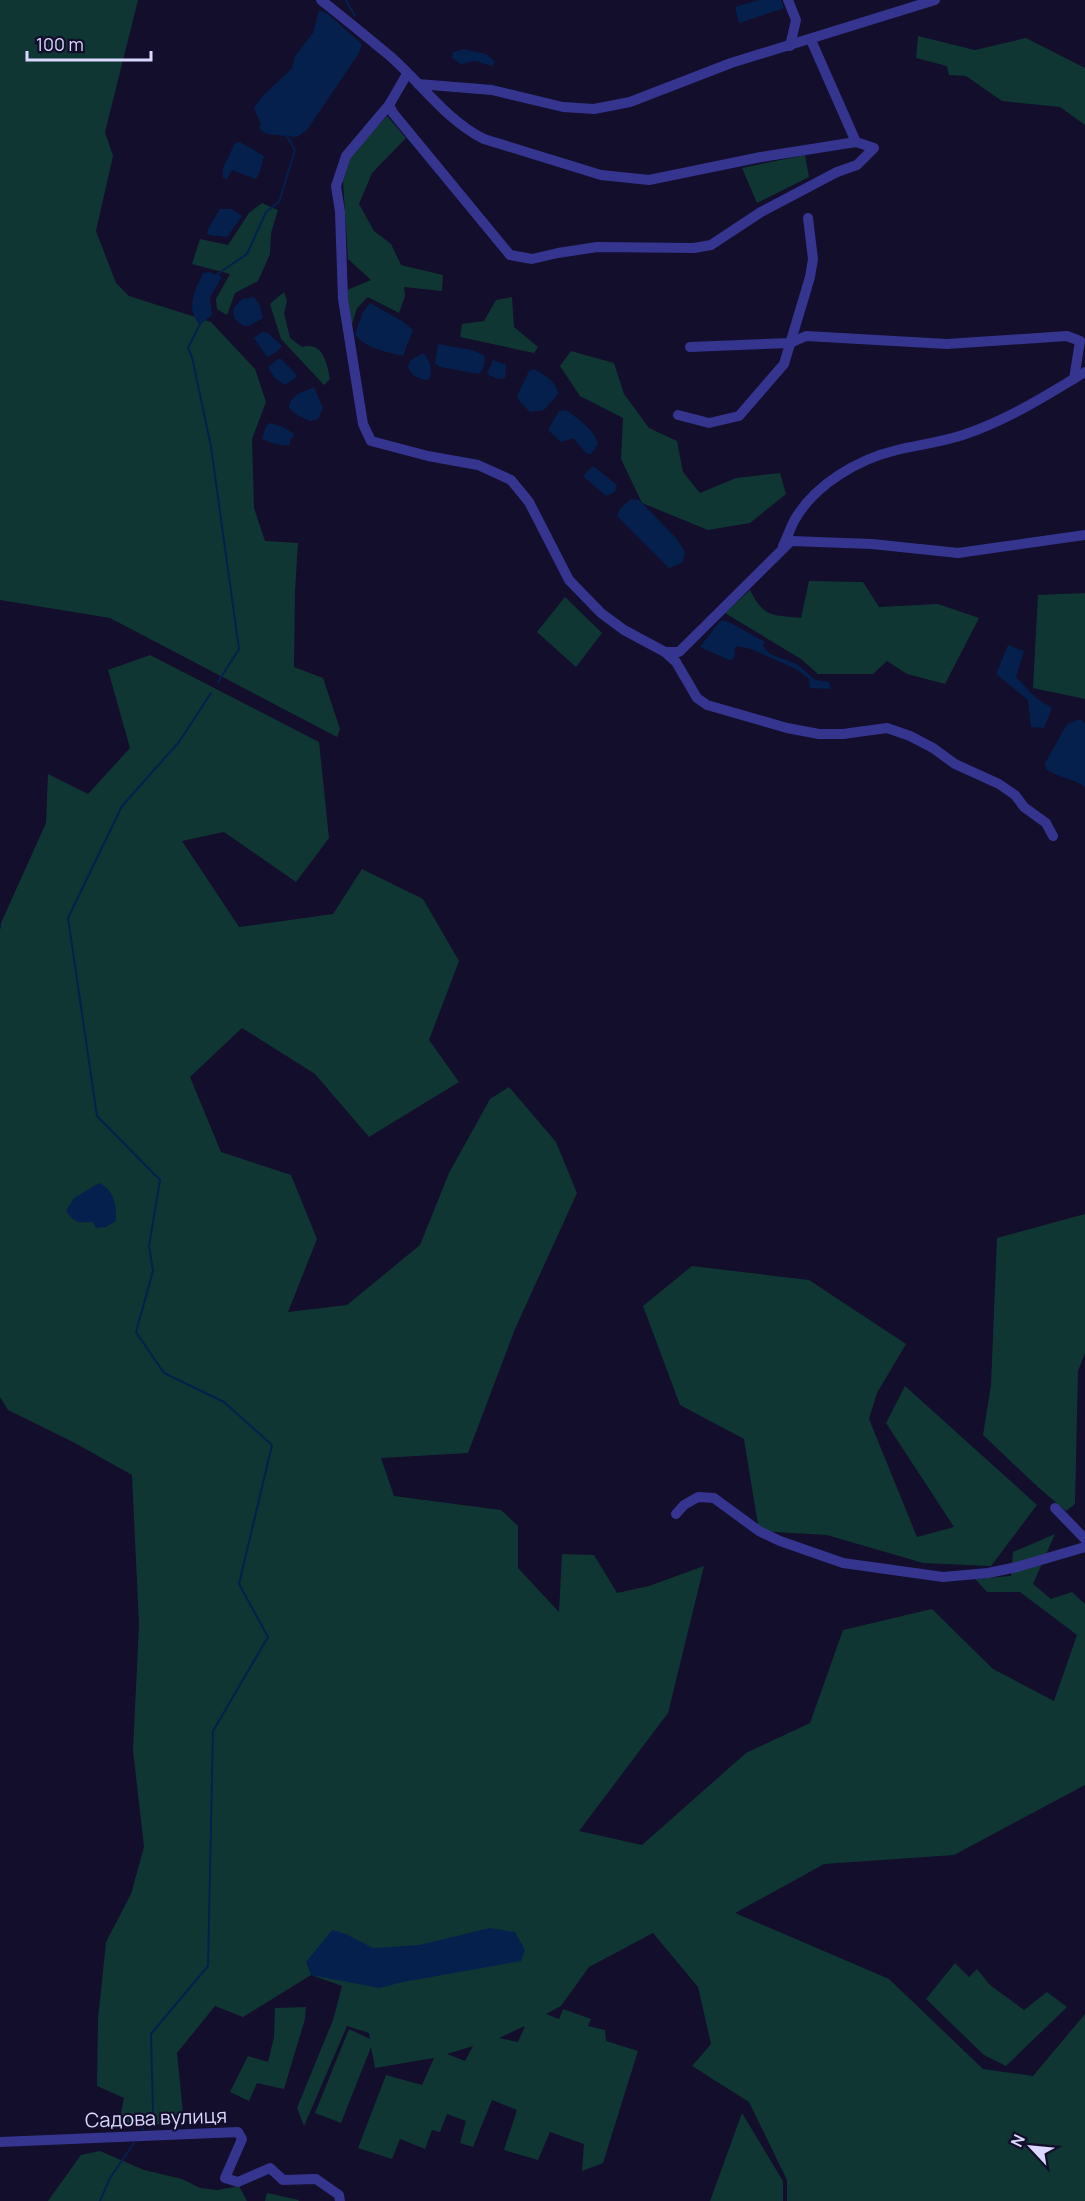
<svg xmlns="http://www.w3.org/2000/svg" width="1085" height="2201" viewBox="0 0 1085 2201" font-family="Manrope,sans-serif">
<rect width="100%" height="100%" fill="#120e2b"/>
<g fill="#103634" fill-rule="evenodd">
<path d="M0,0H138L105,132L113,156L96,231L116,283L129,296L211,322L255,369L266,402L252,439L254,508L265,541L298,543L295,591L294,667L323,678L340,729L337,737L110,618L0,600Z"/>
<path d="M918,36L975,50L1026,38L1085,68V125L1060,107L1002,101L966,76L949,75L947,66L916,58Z"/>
<path d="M387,116L406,138L372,173L359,204L374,231L391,244L401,265L443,275L442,291L404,287L405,296L399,313L368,297L357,308L350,331L347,290L371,280L348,259L343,181L350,156Z"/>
<path d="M805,155L809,177L757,203L742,168Z"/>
<path d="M262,203L278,210L271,233L270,254L258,281L235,293L227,315L217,309L216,299L230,274L192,264L200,239L228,245L249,213Z"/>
<path d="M284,292L287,301L284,313L290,338L302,347C323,341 327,363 330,379L324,385L281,339L270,304Z"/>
<path d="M512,297L514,327L538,347L534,353L460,337L462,324L484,321L496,300Z"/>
<path d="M571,351L614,363L624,394L649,428L677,441L683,472L700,493L736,478L780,473L786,494L750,523L708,530L642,503L621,459L623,418L580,396L560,366Z"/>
<path d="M809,581L863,582L879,607L938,604L979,618L945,684L907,674L887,661L873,674H818L801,659L725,613L750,590C764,618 772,615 801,618Z"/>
<path d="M1085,593V699L1033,688L1038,595Z"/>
<path d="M565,597L602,633L576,667L537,632Z"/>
<path d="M150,655L319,742L329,838L296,882L224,832L182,841L239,927L333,914L362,869L423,899L459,961L429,1040L459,1082L369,1137L315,1074L242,1028L190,1077L221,1152L291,1175L317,1239L288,1312L347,1305L420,1245L449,1173L490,1099L509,1087L556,1142L577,1193L515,1329L468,1453L381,1458L394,1496L501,1510L518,1526V1568L559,1612L562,1554L594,1555L617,1593L649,1586L704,1566L668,1713L579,1831L642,1845L746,1753L810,1723L843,1630L932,1609L993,1669L1054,1701L1077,1635L1020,1592H987L975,1579L1011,1576L1013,1552L1055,1534L1033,1584L1051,1599L1072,1592L1085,1604V1785L954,1855L824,1864L735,1913L889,1979L983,2069L1033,2076L1085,2014V2201H787V2180L749,2102L692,2066L711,2044L698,1987L653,1933L589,1967L561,2006L546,2014L559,2019L563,2009L591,2019L588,2026L605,2030L606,2041L638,2051L603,2163L582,2171L584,2144L550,2132L538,2160L504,2150L517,2110L492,2100L473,2147L460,2143L466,2121L447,2114L440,2132L432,2130L425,2149L400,2139L392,2159L358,2148L386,2075L422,2085L434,2058L375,2068L371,2047L341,2123L315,2113L349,2029L370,2039L369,2033L347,2026L304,2126L297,2108L333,2020L342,1986L311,1975L243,2017L215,2006L177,2053L184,2122L118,2128L124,2098L97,2086L98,2019L106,1942L131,1894L144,1847L133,1750L139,1625L132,1475L73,1442L8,1410L0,1397V931L1,923L46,823L48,774L88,794L130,748L108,670ZM525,2026L518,2042L499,2038ZM473,2046L465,2061L447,2054Z"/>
<path d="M1085,1214V1353L1078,1371L1075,1504L1066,1511L1039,1488L983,1435L991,1385L997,1238Z"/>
<path d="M692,1266L809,1280L906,1344L877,1393L869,1419L917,1537L954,1527L886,1423L905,1386L1037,1505L991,1566L923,1563L827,1535L759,1531L744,1439L680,1405L643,1306Z"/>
<path d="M955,1963L969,1977L977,1969L990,1985L1024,2010L1047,1992L1067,2007L1006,2066L984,2055L926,1999Z"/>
<path d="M306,2007L305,2019L284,2089L257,2083L249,2101L230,2092L248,2056L268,2062L274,2037L275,2008Z"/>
<path d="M742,2113L783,2181V2201H710Z"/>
<path d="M100,2151L144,2170L182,2179L200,2188L217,2190L239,2186L247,2201H48L81,2155Z"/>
<path d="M267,2193L299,2200L298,2201H265Z"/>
</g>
<g fill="#05204d">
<path d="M759,0H781L784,8L739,23L735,7Z"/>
<path d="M319,10L328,14L362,44L359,53L307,130L297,137L266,134L259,128L261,124L254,108L262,97L292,68L295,56L313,33Z"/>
<path d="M464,49L486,54L495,62L492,66L475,61L461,64L452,58L453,52Z"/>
<path d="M240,142L264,156L260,172L256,179L232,170L227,179L223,178V168L235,143Z"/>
<path d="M220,209H232L242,216L227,237L209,235L207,231Z"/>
<path d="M209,272L222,277L210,297L212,315L200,325C185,308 195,291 203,273Z"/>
<path d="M254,297L260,306L263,318L249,326H243L234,318L233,309L242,299Z"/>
<path d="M370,303L402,321L413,330L403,356C387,352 364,348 355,334L363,312Z"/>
<path d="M262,332L268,333L282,346L275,353L267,357L254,338Z"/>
<path d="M438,344L472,350L484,355C486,363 484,367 479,374L440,367L435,364Z"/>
<path d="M423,353C430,360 433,369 429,379L426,380C417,378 410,375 408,366L411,360Z"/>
<path d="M278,359H281L296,374V378L285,385L275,378L268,367Z"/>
<path d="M493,360L506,365L505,378L498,379L487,374Z"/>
<path d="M534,369C544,375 557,381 558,394L544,410L530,412L520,402L517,396L529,371Z"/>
<path d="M314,387L323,408L318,419L310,421L297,415L289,408C290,394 303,393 314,387Z"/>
<path d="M566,410C577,418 595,430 598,444L591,454H587L573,438L561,442L548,430L559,411Z"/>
<path d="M270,423L283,427L293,433L294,437L290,439V445C283,447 269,442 262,439L266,426Z"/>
<path d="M593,466L617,485L615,492L606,496L583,476Z"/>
<path d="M631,499L639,500L676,538L685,552L682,563L669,568L617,516L620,509Z"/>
<path d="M725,620L765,642L763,646L770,654L797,664L815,680L829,682L831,689L810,688L809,679L796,669L751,649L738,646L735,648L734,659L729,660L700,647L720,621Z"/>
<path d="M1008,645L1024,651L1016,677L1036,698L1052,708L1044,728L1031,727L1028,700L996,674Z"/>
<path d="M1081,719L1085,723V787C1073,778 1058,778 1046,769L1045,763L1067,724Z"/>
<path d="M99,1183C114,1189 117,1206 116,1221L106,1227L96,1228L93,1222C79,1223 74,1223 66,1211L74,1198Z"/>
<path d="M490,1928L515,1932L525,1950L521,1961L403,1982L379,1988L311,1975L306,1962L332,1930L346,1934L373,1948L419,1945Z"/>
</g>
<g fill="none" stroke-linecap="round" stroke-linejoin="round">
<g stroke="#05204d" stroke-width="2">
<path d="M346,0L355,16"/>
<path d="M216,275L247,254L266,212L279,202L295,150L287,136"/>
<path d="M200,324L188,348L192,357L211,447L239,649L218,682"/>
<path d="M142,2130L153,2112L151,2034L208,1966L213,1731L268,1637L239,1584L272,1445L224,1402L164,1373L136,1332L153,1271L149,1246L160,1180L97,1116L68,918L122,806L179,742L211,693"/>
<path d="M100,2201L110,2178L134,2143"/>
</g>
<g stroke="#35348f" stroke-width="10">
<path d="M321,0C344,18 367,37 390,56C422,84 445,119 484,139L601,175L649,180L761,157L856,142L874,148L857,165L837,172L761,212L711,245L694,248L597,247L558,253L532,259L510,255L393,113L389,105"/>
<path d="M788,0L796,20L790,46"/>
<path d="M811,40L856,142"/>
<path d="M407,74L389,105L346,156L336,186L340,212L343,299L363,424L371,441L428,456L478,465L511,480L529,502L569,580L601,613L624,630L665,652H679L791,541L872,544L958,553L1085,535"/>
<path d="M418,84L492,90L563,107L594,109L630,102L731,63L935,0"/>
<path d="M690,347L790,343L806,336L947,344L1067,336L1080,341L1074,379"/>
<path d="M678,415L709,423L739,416L784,364L810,277L813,259L808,218"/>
<path d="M783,546C787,538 790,529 794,521C814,485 858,459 897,450C919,445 941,442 963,435C1007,420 1046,396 1085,372"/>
<path d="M665,652L676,662L697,698L707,705L787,728L819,734H843L887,728L910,736L933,748L955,764L999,784L1015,795L1024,807L1046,823L1053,836"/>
<path d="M1055,1508L1085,1539"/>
<path d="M676,1514L684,1505L698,1497L714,1498L759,1531L780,1541L843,1563L943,1577L988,1573L1017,1567L1085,1547"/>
<path d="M0,2142L238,2132L242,2139L225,2178L238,2182L270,2168L283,2180L316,2179L339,2195L340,2201"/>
</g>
</g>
<g text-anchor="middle" stroke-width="4.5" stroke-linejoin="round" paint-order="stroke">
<g font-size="20" fill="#dbd8ff" stroke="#120e2b">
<text transform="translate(156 2118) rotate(-2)" y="7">Садова вулиця</text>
</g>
</g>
<g transform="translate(1031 2147) rotate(296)" stroke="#120e2b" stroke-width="4.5" paint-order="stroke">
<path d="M0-4.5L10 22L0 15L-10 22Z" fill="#dbd8ff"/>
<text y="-9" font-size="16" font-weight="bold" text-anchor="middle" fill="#dbd8ff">N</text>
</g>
<path d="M27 51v9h124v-9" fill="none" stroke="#dbd8ff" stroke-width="3"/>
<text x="36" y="51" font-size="18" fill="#dbd8ff" stroke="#120e2b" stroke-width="4.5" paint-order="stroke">100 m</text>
</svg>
